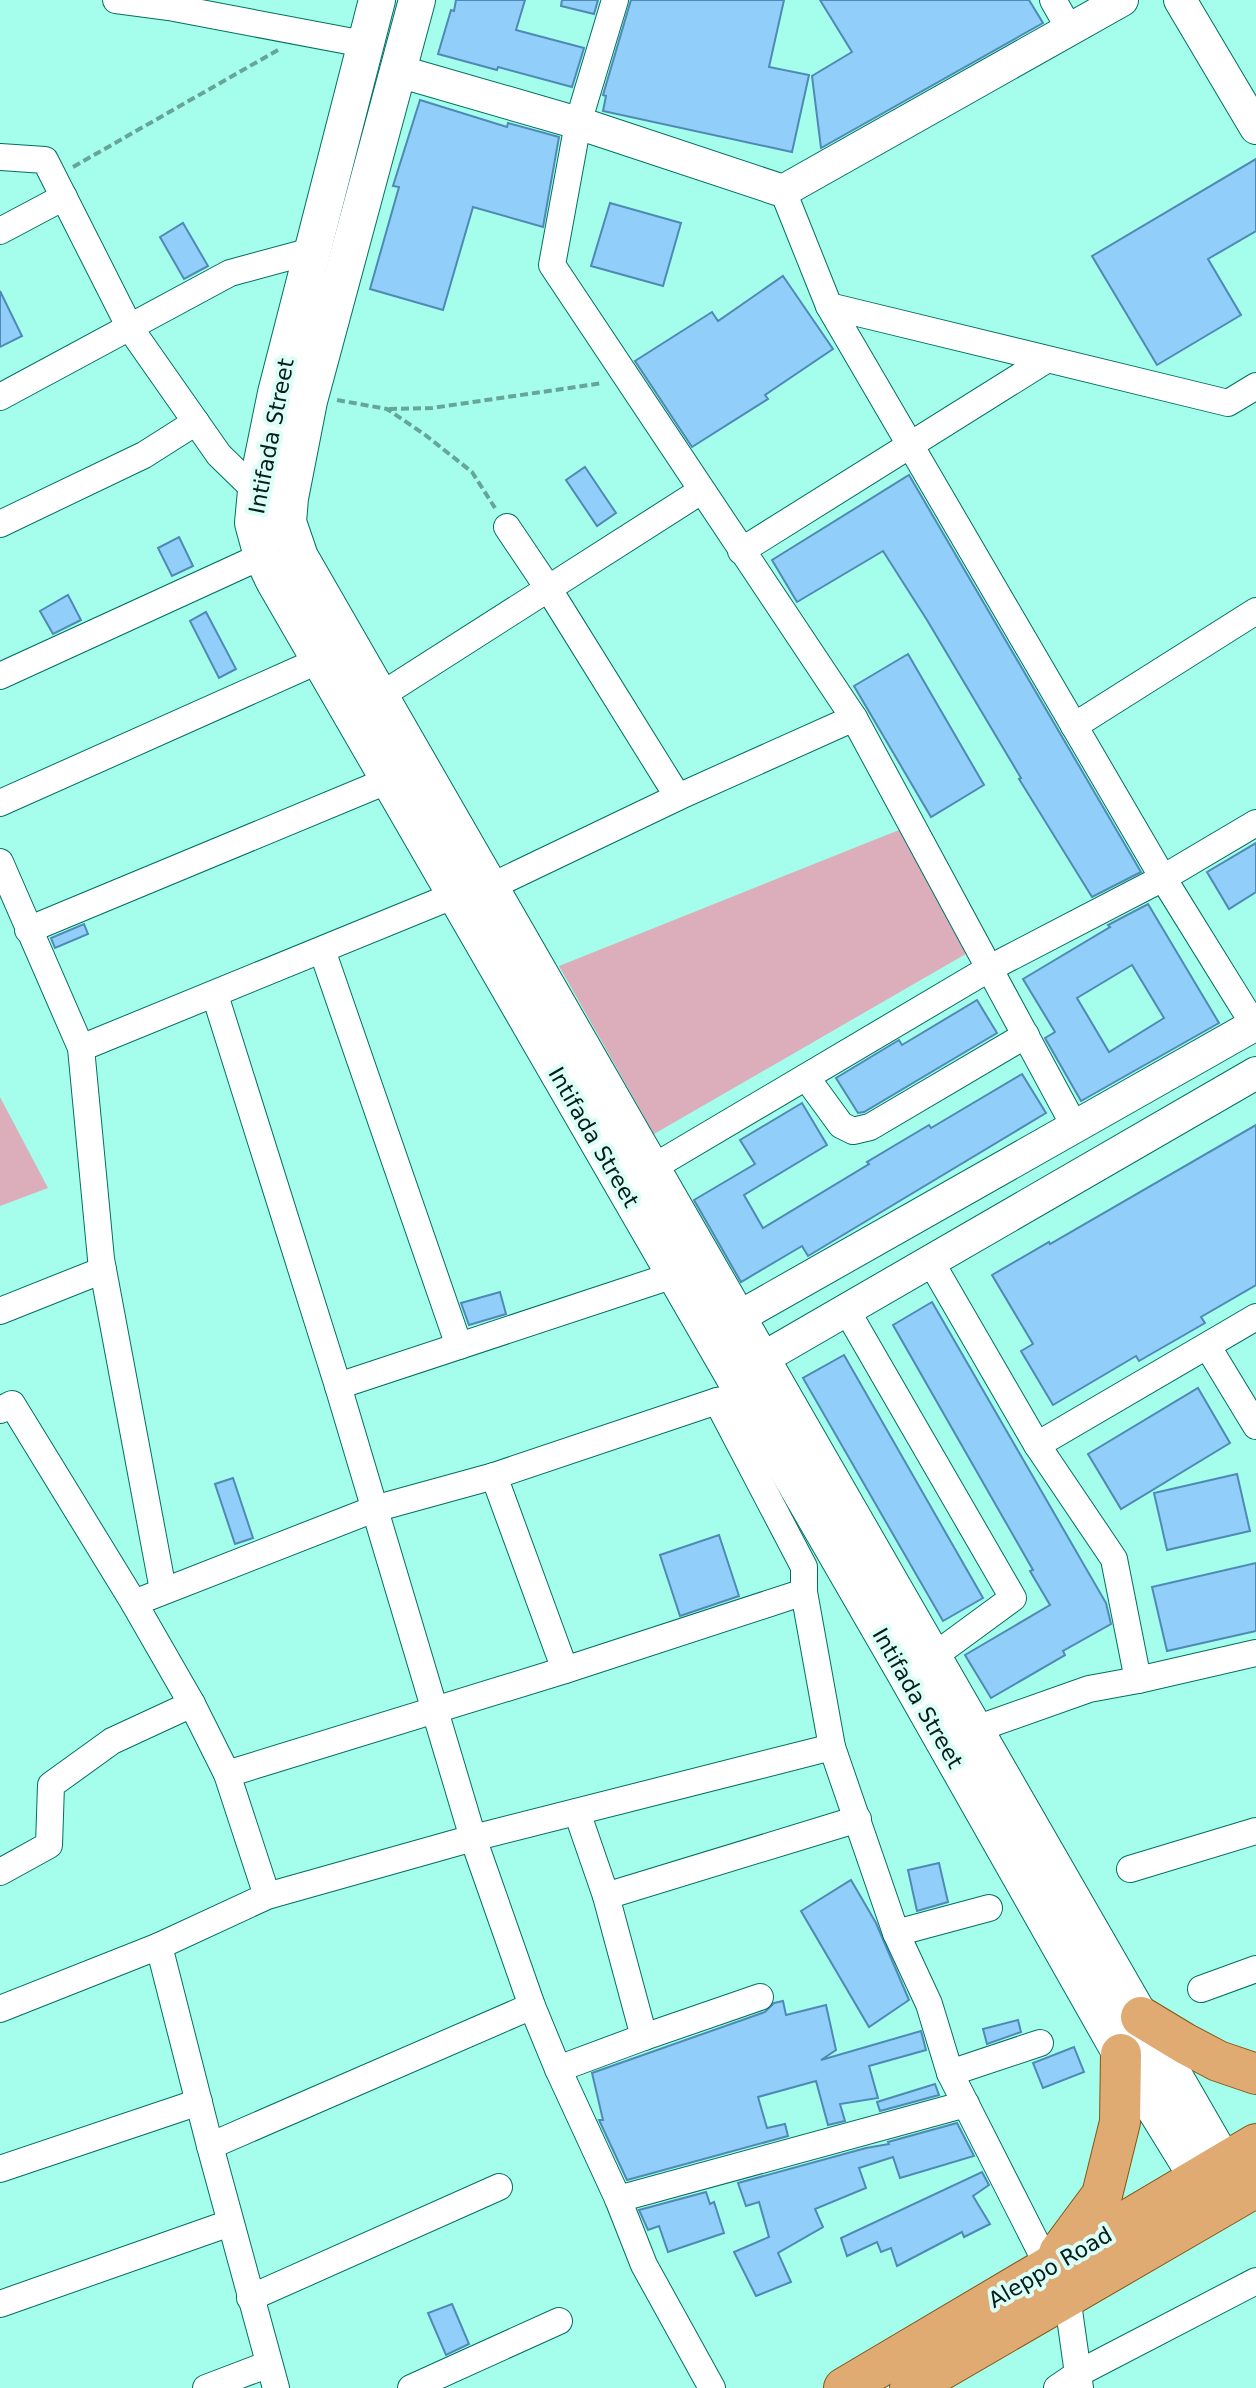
<svg xmlns="http://www.w3.org/2000/svg" width="1256" height="2388" viewBox="0 0 1256 2388" font-family="'DejaVu Sans',sans-serif">
<rect width="100%" height="100%" fill="#a5fdeb"/>
<g fill="#dcaebb">
<path d="M904,828L971,951L654,1134L559,966Z"/>
<path d="M0,1097L48,1188L0,1206Z"/>
</g>
<g fill="#91cefa" stroke="#4e8ab3" stroke-width="2" fill-rule="evenodd">
<path d="M456,0H525L516,30L584,48L572,87L498,67L497,70L438,54L451,10L454,11Z"/>
<path d="M562,0H598L594,14L561,6Z"/>
<path d="M631,0H784L769,67L809,75L792,152L603,111L606,96L603,95Z"/>
<path d="M820,0H1029L1043,23L821,148L812,76L852,52Z"/>
<path d="M420,100L507,127L508,123L559,137L543,227L473,207L443,310L370,289L399,187L393,186Z"/>
<path d="M1256,159V231L1208,259L1241,315L1157,365L1092,256Z"/>
<path d="M610,203L681,223L663,286L591,266Z"/>
<path d="M183,223L208,266L184,279L160,237Z"/>
<path d="M783,276L833,349L765,395L768,399L692,447L635,361L712,312L718,321Z"/>
<path d="M0,291L22,336L0,347Z"/>
<path d="M585,467L616,513L597,526L566,480Z"/>
<path d="M909,475L1141,872L1092,897L1019,779L1021,778L927,620L883,551L797,602L772,560Z"/>
<path d="M179,537L193,566L172,576L158,548Z"/>
<path d="M68,595L81,620L53,634L40,611Z"/>
<path d="M206,612L236,669L219,678L190,621Z"/>
<path d="M908,654L984,785L931,817L854,686Z"/>
<path d="M1256,843V892L1229,909L1207,872Z"/>
<path d="M1148,904L1219,1023L1081,1101L1045,1038L1055,1032L1023,979L1110,927L1108,925ZM1132,965L1164,1018L1109,1052L1077,998Z"/>
<path d="M84,924L88,934L55,948L51,938Z"/>
<path d="M977,1000L997,1033L864,1112L858,1113L836,1078L899,1040L902,1045Z"/>
<path d="M1022,1074L1046,1113L808,1256L802,1246L741,1282L694,1200L755,1164L740,1140L802,1103L827,1145L744,1195L763,1228L869,1164L867,1162L929,1125L931,1128Z"/>
<path d="M1256,1125V1285L1201,1317L1205,1323L1139,1361L1136,1356L1053,1405L1021,1351L1033,1344L992,1275L1049,1242L1050,1244Z"/>
<path d="M500,1292L506,1314L469,1325L461,1303Z"/>
<path d="M932,1302L1106,1603L1111,1624L1063,1651L1065,1655L991,1698L965,1655L1050,1605L1030,1571L1033,1570L893,1325Z"/>
<path d="M844,1355L983,1598L943,1621L803,1378Z"/>
<path d="M1198,1388L1230,1443L1121,1509L1088,1454Z"/>
<path d="M1237,1474L1250,1531L1167,1550L1154,1493Z"/>
<path d="M233,1478L253,1538L235,1544L215,1484Z"/>
<path d="M719,1535L739,1596L680,1616L660,1555Z"/>
<path d="M1256,1563V1631L1167,1651L1152,1587Z"/>
<path d="M939,1863L948,1902L917,1911L908,1870Z"/>
<path d="M851,1880L876,1923L909,2000L869,2027L801,1911Z"/>
<path d="M783,2001L786,2015L826,2005L836,2050L821,2060L921,2031L926,2050L869,2066L878,2098L840,2104L845,2121L828,2125L816,2081L758,2097L767,2128L785,2124L788,2136L627,2180L599,2120H603L592,2073L765,2012L774,2003Z"/>
<path d="M1018,2020L1021,2032L987,2044L983,2029Z"/>
<path d="M1074,2047L1084,2072L1043,2088L1033,2063Z"/>
<path d="M935,2084L939,2095L880,2111L877,2102Z"/>
<path d="M957,2123L974,2156L900,2178L893,2157L859,2168L866,2188L815,2209L823,2227L778,2253L791,2282L756,2296L734,2252L769,2237L759,2202L746,2206L738,2183L866,2148L889,2144L888,2142Z"/>
<path d="M982,2172L989,2185L973,2196L990,2224L964,2237L962,2232L897,2266L891,2248L881,2252L877,2242L847,2256L841,2238Z"/>
<path d="M706,2192L710,2204L714,2202L724,2233L668,2252L659,2226L648,2230L639,2210Z"/>
<path d="M452,2304L469,2344L446,2355L428,2313Z"/>
</g>
<g fill="none" stroke-linecap="round" stroke-linejoin="round">
<defs>
<g id="minor">
<path d="M116,0L169,7L364,44"/>
<path d="M615,0L578,123L552,265L854,718L1075,1127"/>
<path d="M1053,0L1070,30"/>
<path d="M0,157L45,160L130,328L219,455L256,491L270,494"/>
<path d="M783,191L829,306L1163,878L1256,1028"/>
<path d="M0,231L64,197"/>
<path d="M829,306L1228,403L1256,386"/>
<path d="M0,397L230,273L315,250"/>
<path d="M0,524L144,455L196,422"/>
<path d="M507,527L548,588L678,797"/>
<path d="M741,551L1046,360"/>
<path d="M0,676L262,556"/>
<path d="M380,696L701,491"/>
<path d="M1074,726L1256,611"/>
<path d="M0,803L320,660"/>
<path d="M0,862L81,1048L101,1259L163,1590"/>
<path d="M490,887L678,797L854,718"/>
<path d="M28,930L389,780"/>
<path d="M322,950L459,1346"/>
<path d="M215,995L338,1386L473,1838L532,2006L558,2069L618,2199L644,2265L712,2388"/>
<path d="M81,1048L455,895"/>
<path d="M806,1077L841,1125L853,1131L870,1127L1026,1035"/>
<path d="M652,1168L990,968L1163,878L1256,823"/>
<path d="M931,1262L1037,1445L1256,1317"/>
<path d="M0,1311L103,1270"/>
<path d="M847,1311L1013,1598L934,1656"/>
<path d="M1208,1347L1256,1426"/>
<path d="M338,1386L674,1275"/>
<path d="M717,1401L804,1567V1592"/>
<path d="M0,1410L12,1404L134,1603L192,1704L227,1774L267,1896"/>
<path d="M1037,1445L1114,1559L1138,1680"/>
<path d="M494,1476L565,1670"/>
<path d="M134,1603L374,1509L494,1476L717,1401L744,1396"/>
<path d="M976,1729L1089,1689L1138,1680L1256,1653"/>
<path d="M227,1774L565,1670L804,1592L832,1747L896,1933L929,2004L950,2073L1049,2268"/>
<path d="M577,1812L606,1896L644,2037"/>
<path d="M1130,1869L1256,1831"/>
<path d="M0,1872L49,1845L51,1785L112,1741L192,1704"/>
<path d="M606,1896L858,1819"/>
<path d="M896,1933L989,1908"/>
<path d="M159,1946L210,2146L276,2388"/>
<path d="M1201,1989L1256,1969"/>
<path d="M0,2009L159,1946L267,1896L473,1838L832,1747"/>
<path d="M558,2069L644,2037L760,1997"/>
<path d="M950,2073L1040,2043"/>
<path d="M210,2146L532,2006"/>
<path d="M0,2169L199,2102"/>
<path d="M618,2199L966,2104"/>
<path d="M1067,2296L1080,2388"/>
<path d="M250,2298L499,2187"/>
<path d="M0,2304L230,2223"/>
<path d="M206,2388L269,2364"/>
<path d="M411,2388L559,2321"/>
<path d="M1057,2388L1079,2373L1256,2281"/>
</g>
<g id="tertiary">
<path d="M1180,0L1256,128"/>
<path d="M398,71L578,123L783,191L1122,0"/>
<path d="M716,1330L1256,1024"/>
<path d="M739,1372L1256,1073"/>
</g>
<g id="secondary">
<path d="M377,0L276,393L256,491L253,523L262,556L274,581L905,1673L1121,2054L1213,2203"/>
<path d="M417,0L309,401L290,498L288,522L300,557L1225,2164L1242,2185"/>
</g>
<g id="primary">
<path d="M1141,2017L1184,2043L1218,2061L1256,2074"/>
<path d="M1059,2253L1102,2195L1120,2122L1121,2054"/>
<path d="M844,2388L1256,2144"/>
<path d="M910,2388L1256,2187"/>
</g>
</defs>
<use href="#minor" stroke="#006f61" stroke-width="28"/>
<use href="#tertiary" stroke="#006f61" stroke-width="34"/>
<use href="#secondary" stroke="#006f61" stroke-width="38"/>
<use href="#primary" stroke="#845617" stroke-width="42"/>
<g stroke="#66a699" stroke-width="4" stroke-dasharray="8 4" stroke-linecap="butt">
<path d="M73,167L278,50"/>
<path d="M337,400L387,409L424,434L472,472L495,508"/>
<path d="M389,409L432,408L603,383"/>
</g>
<use href="#minor" stroke="#fff" stroke-width="26"/>
<use href="#tertiary" stroke="#fff" stroke-width="32"/>
<use href="#secondary" stroke="#fff" stroke-width="36"/>
<use href="#primary" stroke="#dfab73" stroke-width="40"/>
</g>
<g text-anchor="middle" stroke-width="8" stroke-linejoin="round" paint-order="stroke">
<g font-size="22" fill="#031f1a" stroke="#ddfef7">
<text transform="translate(271 436) rotate(-79)" y="8">Intifada Street</text>
<text transform="translate(594 1137) rotate(60)" y="8">Intifada Street</text>
<text transform="translate(918 1698) rotate(60)" y="8">Intifada Street</text>
<text transform="translate(1050 2267) rotate(-30)" y="8">Aleppo Road</text>
</g>
</g>
</svg>
